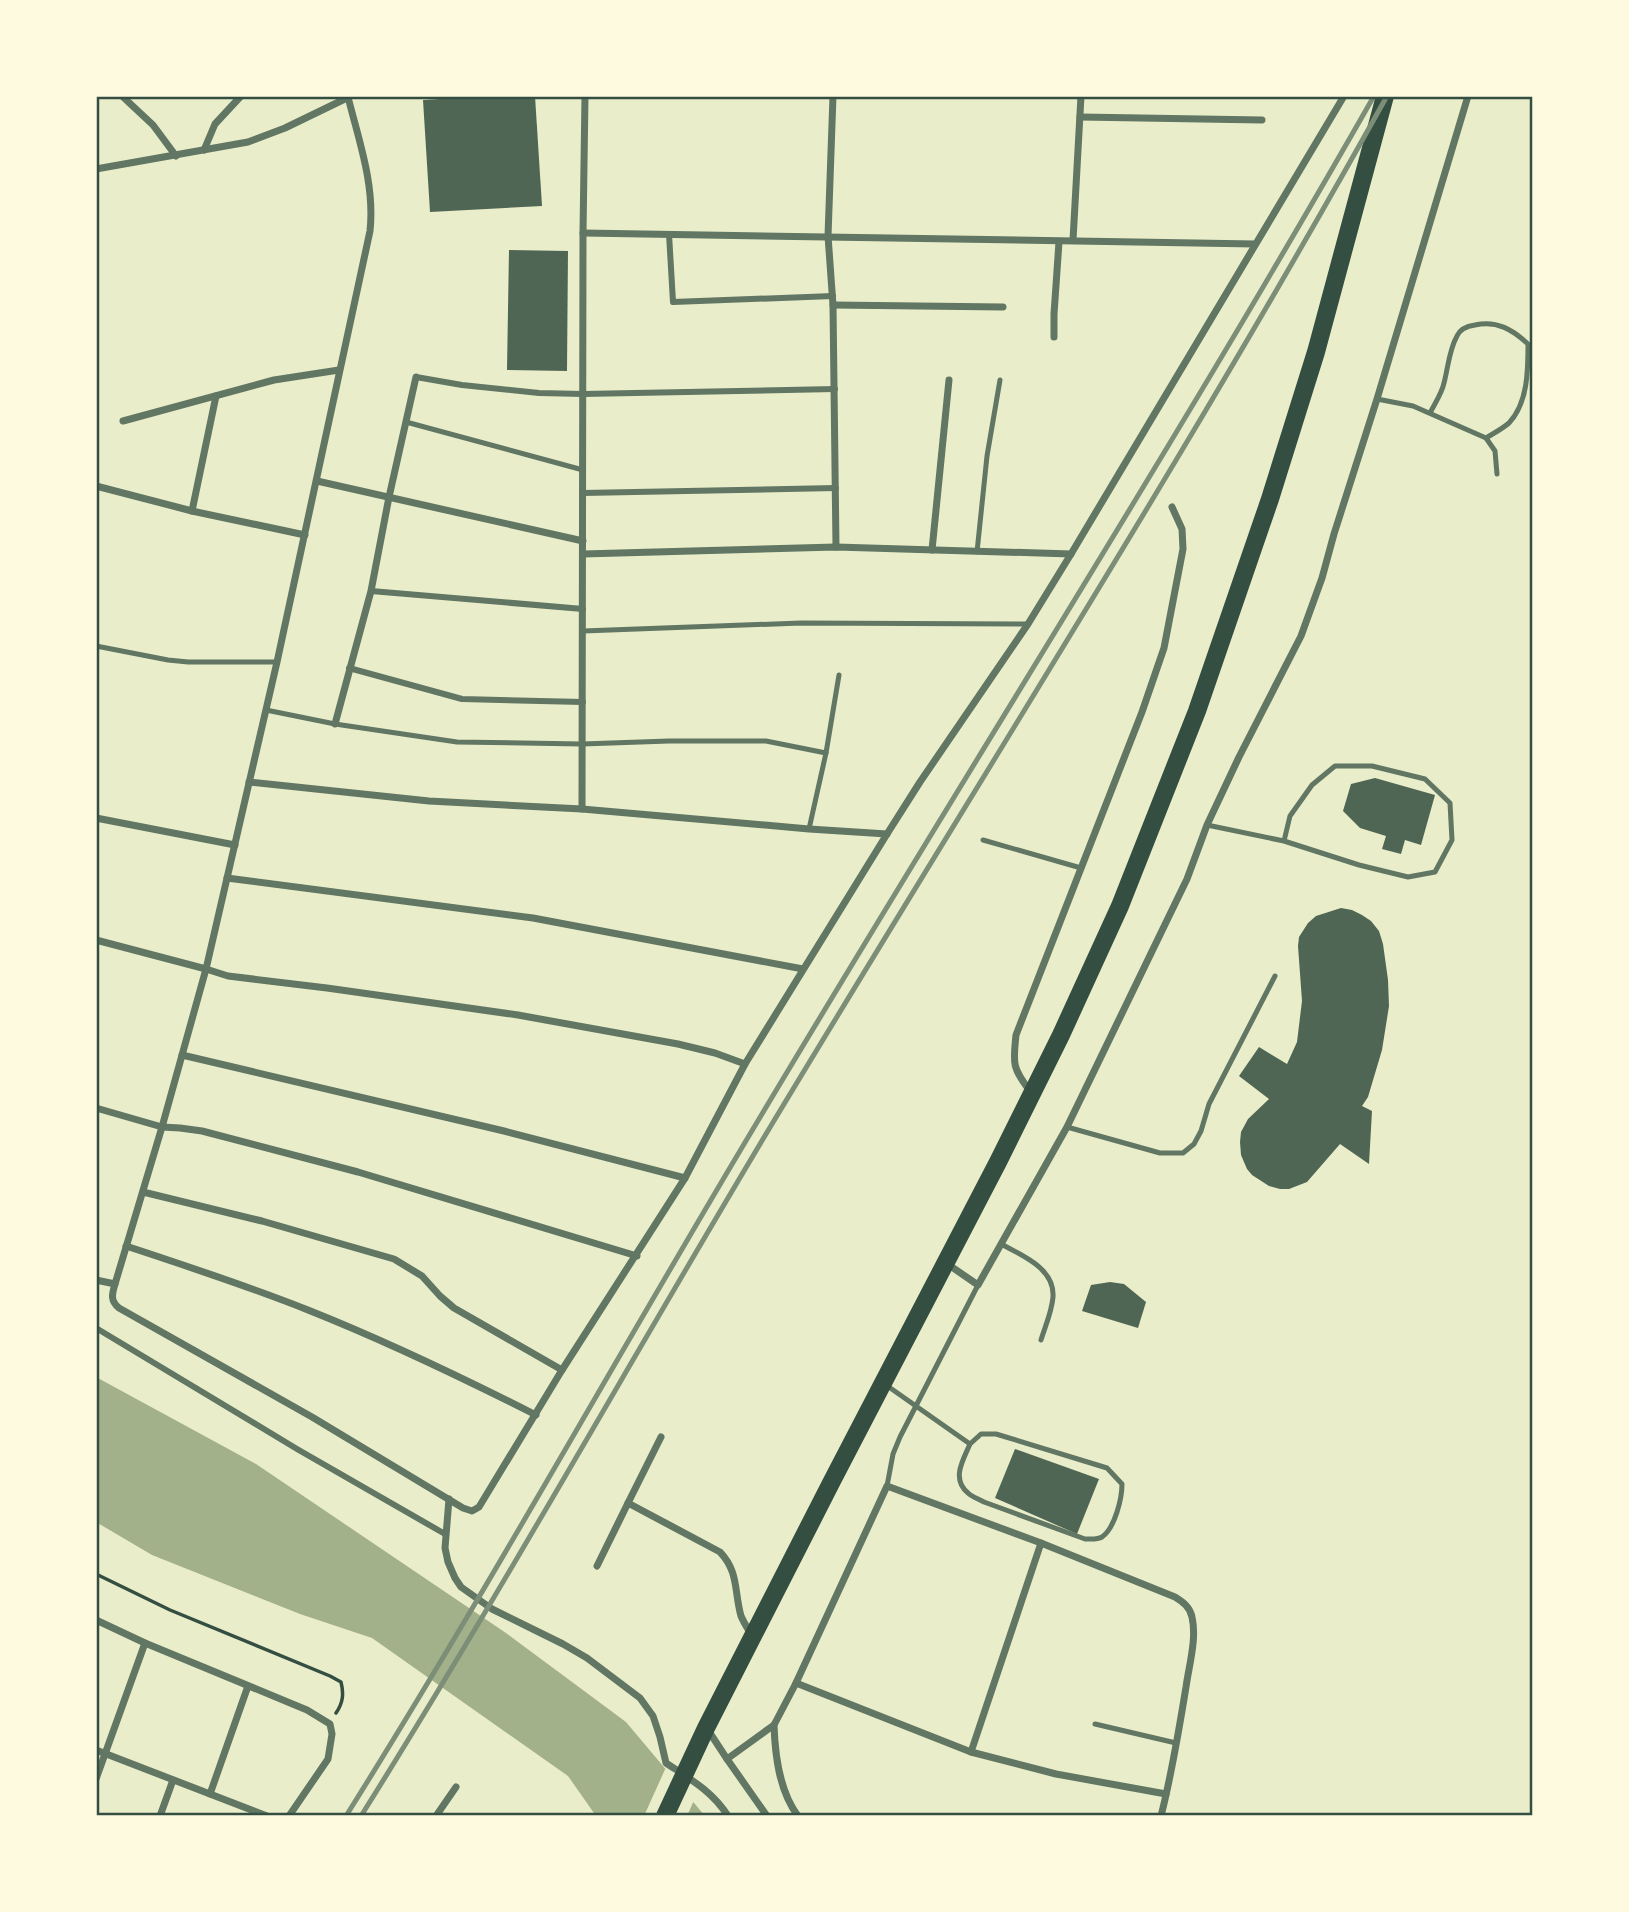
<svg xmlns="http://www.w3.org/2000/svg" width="1629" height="1912" viewBox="0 0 1629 1912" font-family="Lora,serif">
<rect width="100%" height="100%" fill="#e9edc9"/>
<path fill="#a3b18a" d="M96,1377L256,1464L506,1633L626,1722L705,1816H596L568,1776L372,1638L300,1614L152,1555L96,1522Z"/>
<path fill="#e9edc9" d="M667,1765L695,1798L687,1816H644Z"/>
<g fill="#4f6655">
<path d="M490,96H535L542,206L430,212L423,100Z"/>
<path d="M509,250L568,251L567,371L507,370Z"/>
<path d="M1375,778L1435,795L1421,845L1405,840L1401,854L1382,849L1386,836L1360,828L1343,811L1351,784Z"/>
<path d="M1341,908L1352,910L1362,915L1371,921L1379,931L1383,944L1388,980L1389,1006L1382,1050L1368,1097L1362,1106L1372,1111L1369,1164L1340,1144L1307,1182L1289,1189H1280L1269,1186L1252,1175L1247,1169L1241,1155L1240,1142L1241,1132L1248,1119L1269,1099L1239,1076L1259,1047L1287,1064L1297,1042L1302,1001L1298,946L1299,937L1308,923L1316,916Z"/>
<path d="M1110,1282L1124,1284L1146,1302L1138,1328L1082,1311L1091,1285Z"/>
<path d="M1015,1449L1099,1479L1077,1534L995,1498Z"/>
</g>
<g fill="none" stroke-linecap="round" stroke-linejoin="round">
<path stroke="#344e41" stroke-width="3.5" d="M96,1574L170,1610L330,1676L341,1682C344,1694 343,1703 336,1713"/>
<g stroke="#617663" stroke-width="5">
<path d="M1377,399L1413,406L1486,438C1494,433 1502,429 1509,423C1528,403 1528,370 1528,344C1513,330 1497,320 1475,325C1468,326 1460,329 1457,336C1449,350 1448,368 1444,383C1442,393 1435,403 1430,413"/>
<path d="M406,422L583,470"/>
<path d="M1486,438L1495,451L1497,474"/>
<path d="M977,552L987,456L1000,380"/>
<path d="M583,631L801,623L1028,624"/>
<path d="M96,646L168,660L188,662H277"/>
<path d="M266,710L335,724L457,742L582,744L669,741H766L826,753"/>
<path d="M1207,825L1284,841L1359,865L1408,877L1435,872L1452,840L1450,803L1425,779L1372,766H1335L1312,785L1290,816L1284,841"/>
<path d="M809,829L826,753L839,675"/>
<path d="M983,840L1081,868"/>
<path d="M1067,1127L1160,1153H1183L1194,1144L1201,1131L1209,1104L1275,976"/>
<path d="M1001,1244C1021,1255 1055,1268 1053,1297C1052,1311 1045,1327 1041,1340"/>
<path d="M886,1385L970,1444C963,1460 951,1479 968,1493C972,1497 979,1499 984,1502L1085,1539C1091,1539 1097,1540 1102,1537C1115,1528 1122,1498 1122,1484L1107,1468L996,1434H981L970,1444"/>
<path d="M887,1486L893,1454L900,1437L978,1285"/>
<path d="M1095,1724L1176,1743"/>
</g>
<g stroke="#617663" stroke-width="6">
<path d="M669,234L673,302L833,296"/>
<path d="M416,377L462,385L539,393L583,394L835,389"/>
<path d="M583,493L836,488"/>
<path d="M371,591L583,609"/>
<path d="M349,668L462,699L583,702"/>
<path d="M96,1328L297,1449L445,1534"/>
</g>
<g stroke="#617663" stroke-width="7">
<path d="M122,96L153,125L176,156"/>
<path d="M833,96L828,236L833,305L836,547"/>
<path d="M1080,117L1262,120"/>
<path d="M204,150L215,124L241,96"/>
<path d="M96,169L248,142L285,128L349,97"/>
<path d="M583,233L1255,244"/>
<path d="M1073,240L1081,96"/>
<path d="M833,305L1003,307"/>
<path d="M1054,337V314L1059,242"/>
<path d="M123,421L274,380L339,370"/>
<path d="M317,481L583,541"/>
<path d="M96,486L192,511L305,535"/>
<path d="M192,511L216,396"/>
<path d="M932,550L949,380"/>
<path d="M583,554L836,547L1071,554"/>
<path d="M335,724L371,591L389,497L416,377"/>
<path d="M249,782L429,801L582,809L809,829L887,834"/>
<path d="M582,809L583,233L585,96"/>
<path d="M96,818L235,845"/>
<path d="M227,878L533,918L803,969"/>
<path d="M96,940L206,969L228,976L327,988L518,1015L678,1044L715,1053L745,1064"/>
<path d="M182,1055L504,1131L685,1178"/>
<path d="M1030,1091C1012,1068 1013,1063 1016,1035L1142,712L1164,648L1183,549L1182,529L1172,507"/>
<path d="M96,1108L162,1127L180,1128L202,1131L358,1172L637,1256"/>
<path d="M143,1192L262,1221L394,1259L422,1276L440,1296L454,1308L562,1370"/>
<path d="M126,1246C187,1266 248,1286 308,1310C386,1341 461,1377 536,1415"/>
<path d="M946,1263L978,1285L1067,1127L1187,879L1207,825L1239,757L1301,636L1322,578L1334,534L1377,399L1468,96"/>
<path d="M96,1280L115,1284L162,1127L206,969L277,662L370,231C375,185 359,141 348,97"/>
<path d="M115,1284C112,1294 110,1301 119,1308L312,1417L463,1508L472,1511L479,1507L562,1370L685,1178L745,1064L887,834L920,782L1028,624L1071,554L1344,96"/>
<path d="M661,1437L628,1503L720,1552C739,1572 734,1591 741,1616C744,1623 748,1629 752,1636"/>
<path d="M449,1499L445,1548L448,1562L455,1578L461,1587L492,1609L563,1644L587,1658L640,1698L653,1716L660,1737L666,1763C690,1779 712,1791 728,1816"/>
<path d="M597,1566L628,1503"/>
<path d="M96,1620L145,1643L307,1710L330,1724L332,1734L328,1759L289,1816"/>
<path d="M796,1683L971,1752L1056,1774L1166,1794"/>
<path d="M774,1725C775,1755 779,1791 798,1816"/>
<path d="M708,1730L727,1759L774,1725L796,1683L887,1486L1041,1543L1175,1597C1183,1602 1190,1607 1192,1617C1197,1639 1189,1665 1186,1687C1179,1730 1172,1773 1161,1816"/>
<path d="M96,1750L267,1816"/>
<path d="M971,1752L1041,1543"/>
<path d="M727,1759L767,1816"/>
<path d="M96,1779L145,1643"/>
<path d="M210,1794L248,1686"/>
<path d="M160,1816L173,1780"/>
<path d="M436,1816L456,1787"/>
</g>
<path stroke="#344e41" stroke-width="18" d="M665,1816L706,1728L832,1481L998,1162L1061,1035L1120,906L1197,711L1270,499L1316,352L1385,96"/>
<g stroke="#7c8e77" stroke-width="5">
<path d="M346,1816C491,1585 622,1347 762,1114C965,774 1178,440 1374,96"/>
<path d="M361,1816C504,1588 634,1354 772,1124C978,782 1193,445 1387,96"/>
</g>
</g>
<rect width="1629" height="1912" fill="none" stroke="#fefae0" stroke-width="196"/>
<rect x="98" y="98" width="1433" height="1716" fill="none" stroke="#344e41" stroke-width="2.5"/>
</svg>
